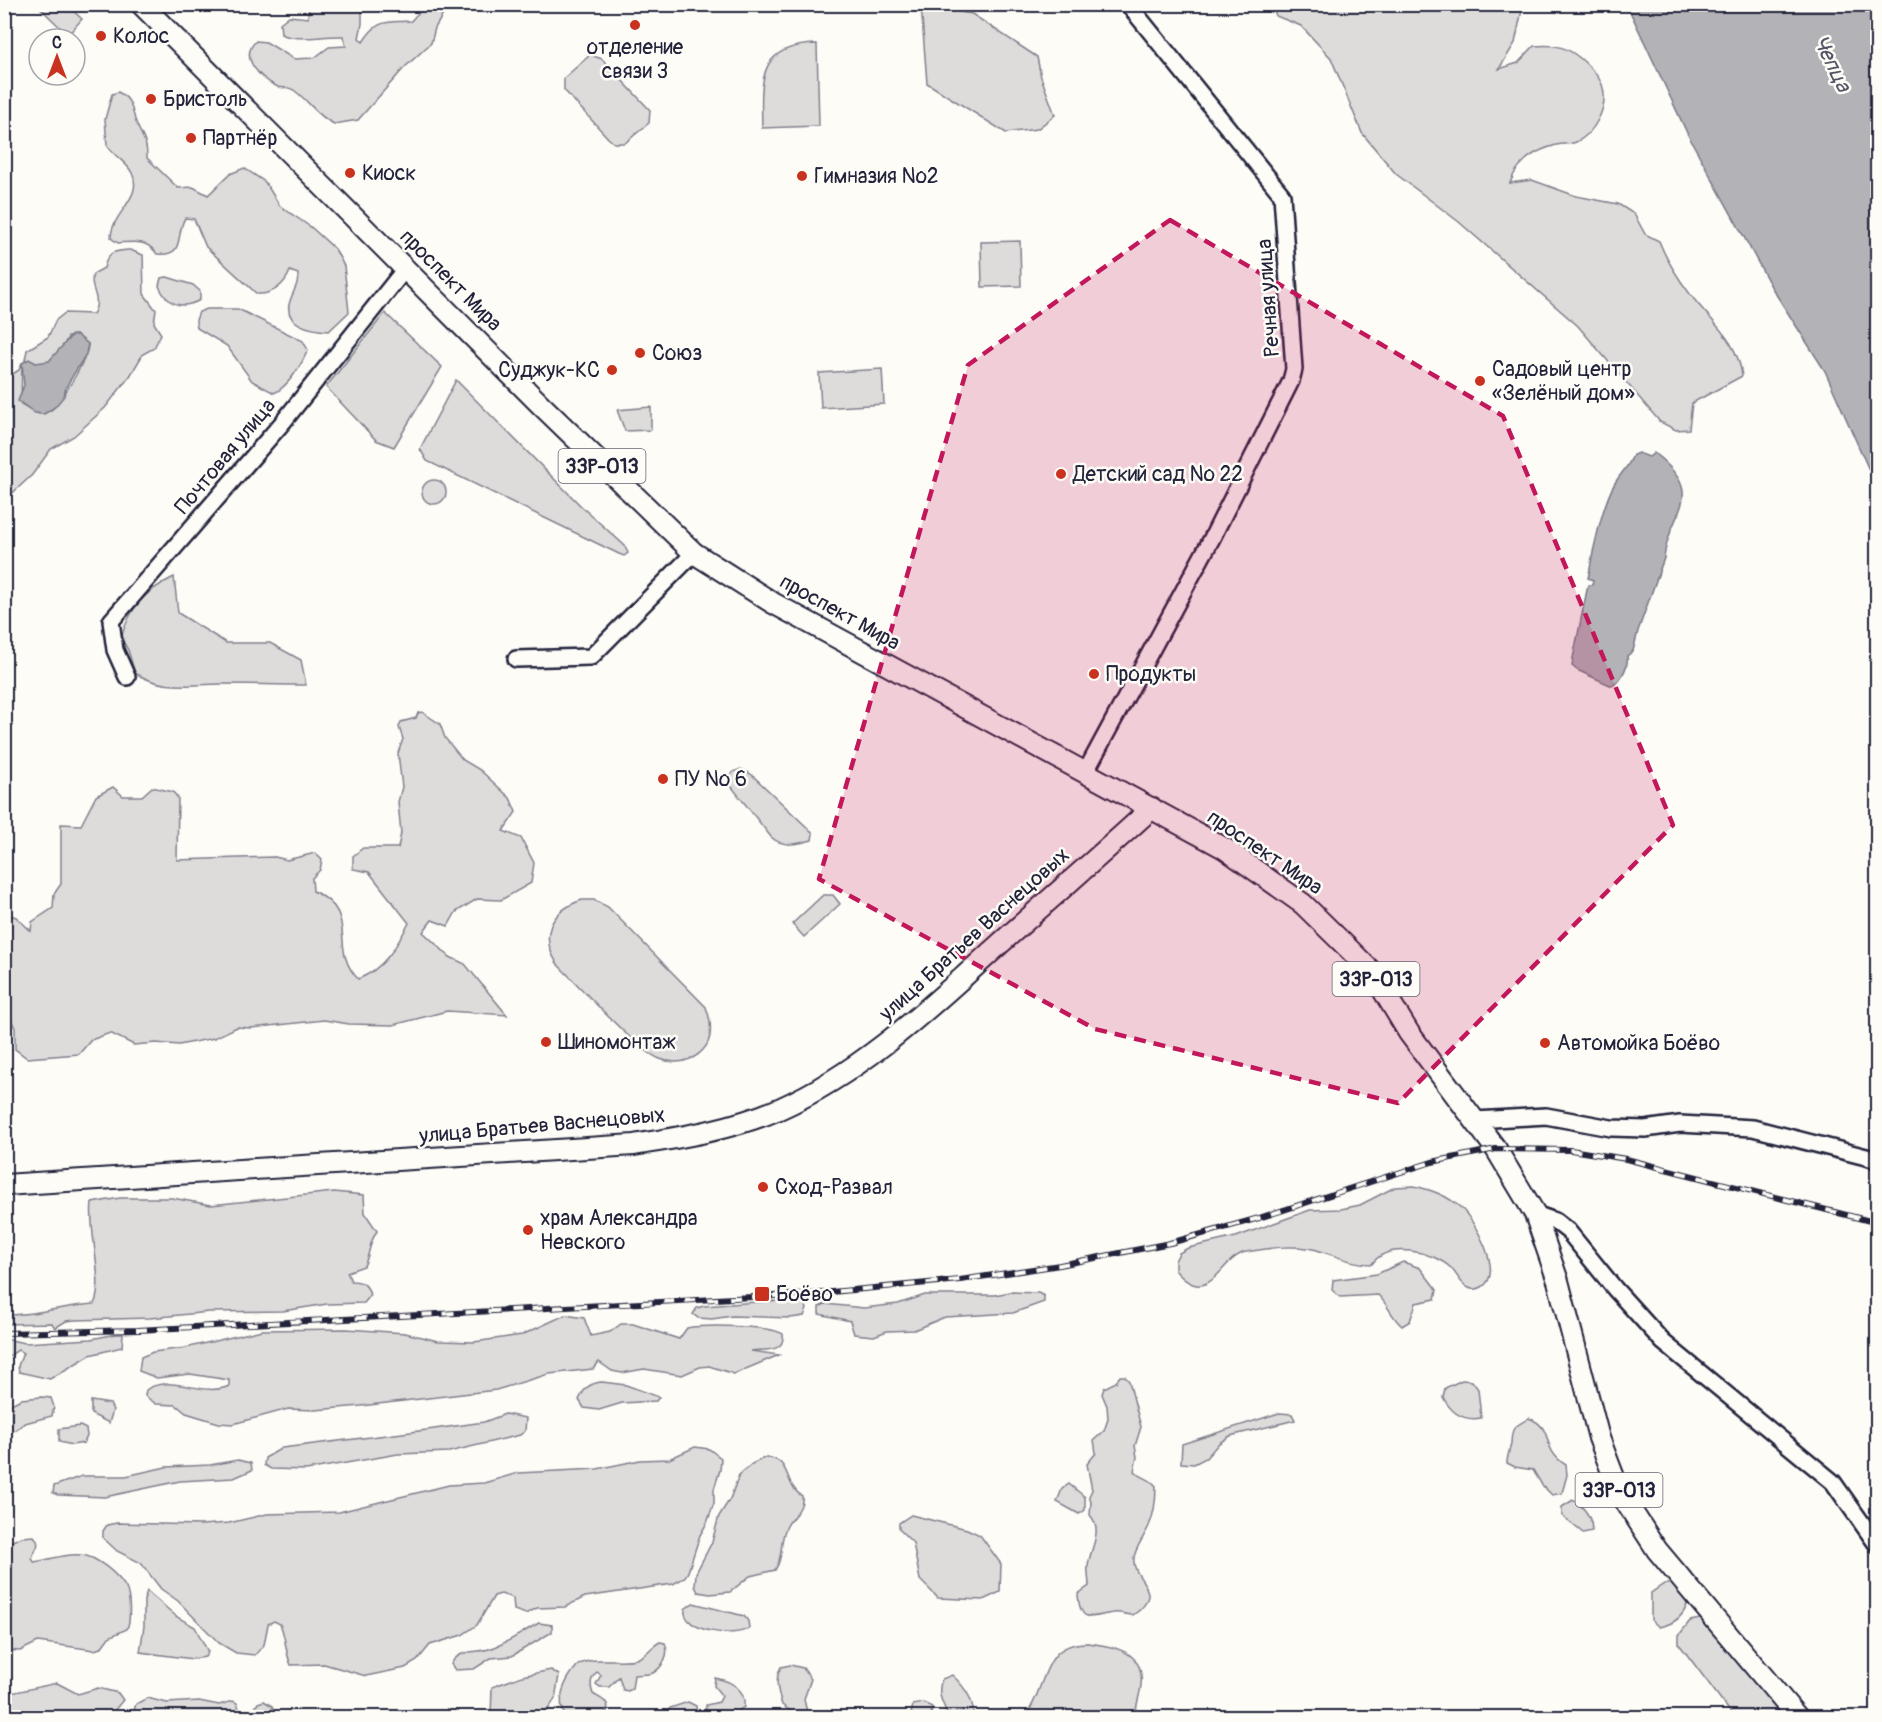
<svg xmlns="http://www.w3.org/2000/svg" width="1882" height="1722" viewBox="0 0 1882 1722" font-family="Pangolin,sans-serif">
<rect width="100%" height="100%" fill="#fdfcf7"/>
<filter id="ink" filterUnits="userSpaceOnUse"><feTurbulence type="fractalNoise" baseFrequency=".0167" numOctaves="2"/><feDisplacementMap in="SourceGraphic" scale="12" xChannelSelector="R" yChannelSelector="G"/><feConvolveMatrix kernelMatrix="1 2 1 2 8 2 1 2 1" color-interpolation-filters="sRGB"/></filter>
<g filter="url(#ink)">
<g fill="#dddcdb" stroke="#807f8b" stroke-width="1.5">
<path d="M1399,4L1409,9L1418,4L1523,5L1515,43L1499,69L1518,63L1534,46C1554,44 1566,46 1581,59C1589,66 1601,78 1603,88C1608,108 1594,134 1576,142C1569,145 1560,143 1553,146C1532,152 1517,163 1510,183L1532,180L1576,196L1618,204L1634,214L1645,234L1659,241C1666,259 1678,278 1690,294C1710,321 1738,340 1742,376L1692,403L1689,429L1676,430L1660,422L1578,326L1459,222L1396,174L1362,133L1331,58L1301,26L1276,16L1272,5Z"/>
<path d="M37,5H67L82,19L68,35Z"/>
<path d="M309,5H362V24L359,38L363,42C378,18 387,23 411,21C426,0 448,4 472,5L451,10L442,16L435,28L431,43L405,67L358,120L334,124C317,116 310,102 295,91C289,86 284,89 278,87C261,79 238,58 256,41L266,42L294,59L314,58L329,47L346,46L343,36C323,35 298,42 281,34L280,23L289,16L308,18Z"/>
<path d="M921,5L972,14L1037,57L1041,77L1055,115L1037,129L1006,133L927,83Z"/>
<path d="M817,44L819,126L762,128C761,80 757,45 817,44Z"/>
<path d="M590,55L602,59L650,110L649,123L625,143H614L608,138L564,90V78Z"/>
<path d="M118,92C134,100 131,111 137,125C143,139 147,141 147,158L178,188L193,187L208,195L230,174L244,168L265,182L280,206L312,228L335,249L344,266L349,312L329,331C312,330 282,325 290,301C293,291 299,285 298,274L290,271C285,285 272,295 257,294L206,247L194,219L185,218C175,235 186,257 157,254C147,239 134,242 118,243L111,238C111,213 144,198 132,173C126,161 113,156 107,145L105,119L112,94Z"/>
<path d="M1020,241L1021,286L982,287L981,242Z"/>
<path d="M130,250L143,255L144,294L156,310L154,323L161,334L154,348L143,354L130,376L105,408L74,436L51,449L32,475L5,500V379L19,370L22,363L21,404L39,414C46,414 52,410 56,405C65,395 89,356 88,344L77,335L68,337C63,347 53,365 39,364C33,363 31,359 25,360L27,350L48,337L56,320L65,313L93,314C103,298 88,289 93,274L104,268C108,251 114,251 130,250Z"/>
<path d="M167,277L193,285L200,291V300C182,310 167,305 159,286L161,278Z"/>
<path d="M207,309H238L303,341L308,350C302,364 288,387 274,393L252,381L227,346L197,328L196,320L199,312Z"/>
<path d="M385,313L442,367L394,447L376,440L326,387Z"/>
<path d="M882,369L884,404L821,408L819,373Z"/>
<path d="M456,380L583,508L624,545L628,553L624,556L619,554L427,461L420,449Z"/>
<path d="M651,407V430L625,431L617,410Z"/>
<circle cx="434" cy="492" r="12"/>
<path d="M174,577L178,613L226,643H270L301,660L306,685C278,685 249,684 221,684C189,684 164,691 135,673L128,650L121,638C130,607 145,591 174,577Z"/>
<path d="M422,712L440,724L445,738L463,760L480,770L510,798L516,812L503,831L521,838L534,863L531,883L501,900L477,899L456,912L448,926L432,920L423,932L450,957L465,964L507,1015L447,1011L393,1025L349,1024L324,1020L251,1028L237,1027L214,1038L179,1045L156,1043L134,1045L110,1033L91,1040L79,1054L27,1058L15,1049V1028L9,1015L5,1018V913L16,917L31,931L32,922L53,908L54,894L61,884V824L81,825L96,796L113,787L123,796H142L152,787L173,792L178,798L177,860L275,857L287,860L315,853L322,860L320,870L312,878L313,891C362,914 327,946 358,979C384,969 396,947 409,923L369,872L353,869V856L363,848H398L401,833L398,802L402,787L398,753L403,739L399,727L401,722L416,718L418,713Z"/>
<path d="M741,769L751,774L813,833L812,840C798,844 783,848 771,837L731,786L729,779L733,772Z"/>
<path d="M823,895H833L840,904L804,937L792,924Z"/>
<path d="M582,900H594L608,907L706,1007C711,1020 714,1039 703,1050C692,1062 675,1065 660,1059C635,1049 581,987 559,966C538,937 550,911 582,900Z"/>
<path d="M1414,1186C1432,1190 1446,1195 1460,1207C1474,1219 1505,1273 1482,1287C1478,1289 1473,1290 1469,1288C1460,1284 1457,1274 1451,1268C1433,1251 1388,1241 1372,1264C1354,1264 1339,1257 1323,1252C1300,1243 1269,1248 1246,1252C1220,1257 1210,1311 1175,1270V1261L1179,1253L1188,1248L1236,1237L1310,1210L1341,1209L1360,1205L1395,1187Z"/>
<path d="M334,1192L364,1195L365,1213L377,1231C369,1242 370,1254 364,1266L347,1272L351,1281C363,1281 368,1285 370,1296L364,1303L327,1304L283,1311L209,1312L150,1318L75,1320L66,1321L55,1328L52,1323L5,1324V1315C35,1315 63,1306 94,1304C105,1284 88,1230 92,1203L120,1198H172L211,1205Z"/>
<path d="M1403,1262L1420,1268L1437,1290L1435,1299L1416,1303L1410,1321L1402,1326C1391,1317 1388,1304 1378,1295L1340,1297L1332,1290L1333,1280L1377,1274Z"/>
<path d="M1010,1292L1038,1293L1044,1296V1302L1013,1313L945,1317L914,1330L887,1331L874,1336L854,1334L850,1321L819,1314V1307L825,1304L864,1308L898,1304L925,1295H995Z"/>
<path d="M771,1301L805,1303L807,1309L804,1316L791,1318L732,1316L712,1319L698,1318L693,1314L697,1308L704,1306Z"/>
<path d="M565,1315L584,1318L591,1336L610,1332L621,1324H633L679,1339L687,1328C703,1325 770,1325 783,1334C785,1353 765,1349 751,1351L779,1355L734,1374L709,1366L700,1367L682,1375L644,1369L622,1373L612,1371L599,1362L593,1369L549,1374L496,1390L361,1406L315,1410L288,1409L233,1424L219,1423L186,1413L176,1405L156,1404L145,1396L146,1390C170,1373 204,1398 229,1386V1380L190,1374L157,1378L139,1371L141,1357L153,1352L185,1348L262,1330L346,1329L405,1333L438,1341L474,1342L522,1335Z"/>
<path d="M116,1334H123L122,1347L90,1355L50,1379L19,1372L18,1366L23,1353L18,1350L5,1359V1339L25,1343L91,1339Z"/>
<path d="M1120,1376H1125L1129,1381L1141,1427L1135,1446L1137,1457L1134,1471C1141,1478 1150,1478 1156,1486C1156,1499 1154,1516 1148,1528C1144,1537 1135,1548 1134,1558C1131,1580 1168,1591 1133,1615C1127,1615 1120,1612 1114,1613C1094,1615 1080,1627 1078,1594L1089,1586C1089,1579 1087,1572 1088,1566C1090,1548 1104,1531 1090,1515L1091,1502L1089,1496L1092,1490L1087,1464L1096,1453L1094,1440L1104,1431L1108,1419L1107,1406L1102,1394L1104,1388L1116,1382Z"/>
<path d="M1462,1380L1472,1381L1478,1389L1481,1418C1464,1421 1451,1413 1443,1397L1445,1388Z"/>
<path d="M602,1382L626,1385L659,1397L656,1401L622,1403L599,1410L584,1408L579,1400C584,1388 590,1383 602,1382Z"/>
<path d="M41,1397L51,1398L54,1407L52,1416L25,1423L11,1433L10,1442L5,1452V1407L21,1399Z"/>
<path d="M91,1401L110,1404L113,1410L109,1423L91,1414Z"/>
<path d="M1279,1413L1292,1414L1295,1420L1230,1436L1219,1443L1206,1458L1194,1464L1181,1463L1182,1444Z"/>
<path d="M505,1414L526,1418L525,1431L520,1435L449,1452L398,1454L306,1470L271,1469L264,1465L265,1458L282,1448L427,1430L484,1422Z"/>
<path d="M1529,1418C1556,1429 1539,1448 1566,1465L1567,1475L1562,1493L1552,1495L1542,1485L1533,1470L1515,1467L1507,1463C1507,1456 1510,1450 1511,1443C1512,1425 1514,1428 1529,1418Z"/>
<path d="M80,1426L86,1429L87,1436L84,1443L72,1445L59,1442V1429Z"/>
<path d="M695,1447L709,1449L721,1458L720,1470L714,1489V1503L707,1523L700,1535L688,1572L684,1578L673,1584L585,1597L565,1607L537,1608L526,1614L514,1610L513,1598L501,1594L494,1596L477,1625L462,1635L430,1645L417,1661L405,1668L366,1676L324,1664L291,1665C285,1652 286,1637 280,1624L274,1621L268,1624L264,1645L255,1655L236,1653L219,1643L178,1601L161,1589L141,1563L117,1551L103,1538V1531L107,1525L117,1523L201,1525L229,1523L267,1514L339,1512L449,1485L484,1483L518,1473L597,1469L640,1460L669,1459Z"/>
<path d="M764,1458C792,1456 783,1485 802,1496C804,1510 791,1516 786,1528C779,1542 784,1557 775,1570L750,1576L730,1592L710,1594L698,1592L695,1586L696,1573L712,1542L719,1516L730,1499L739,1475L752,1464Z"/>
<path d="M238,1460L251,1463L252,1470L234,1478L180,1481L105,1497L58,1495L53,1493L54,1486L82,1476H126L166,1467L210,1465Z"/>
<path d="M1069,1484L1085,1497V1510L1079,1514L1057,1502L1062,1489Z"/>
<path d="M1573,1500C1584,1507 1592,1517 1592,1531L1583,1533L1562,1516V1507Z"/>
<path d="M911,1515L967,1529L980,1535L1001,1564L1000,1592L983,1600L938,1598L920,1580L913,1543L899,1529V1523Z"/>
<path d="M34,1536C42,1546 35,1548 32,1558L34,1562C50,1560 65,1553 81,1555C96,1556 118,1574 126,1588C130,1596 131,1620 127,1629L109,1637L101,1648L94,1650L38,1642L20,1651L5,1650V1544L22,1537Z"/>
<path d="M1664,1584H1673L1688,1600C1685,1616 1675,1624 1659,1627L1651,1620V1593Z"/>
<path d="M147,1591L177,1617L195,1627L208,1652L205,1657L193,1659L140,1652L144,1626V1600Z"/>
<path d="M693,1603L744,1616L748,1621L749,1628C735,1639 681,1631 685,1609Z"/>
<path d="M1700,1619L1709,1621L1788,1717H1734L1679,1644V1635L1690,1621Z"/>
<path d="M539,1623L552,1625V1632L512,1656L491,1658L474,1669L455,1670L451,1664C459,1649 475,1653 489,1649C507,1644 522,1632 539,1623Z"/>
<path d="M660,1642L665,1643C670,1654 663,1667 653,1673C649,1675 639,1674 634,1675L632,1689L628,1691L623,1690L619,1677L609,1687H600L596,1684L601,1675L597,1672C590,1678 590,1686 593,1694C604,1701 614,1703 603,1717H566C555,1700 565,1680 577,1666C592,1655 618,1663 636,1659C647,1656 650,1647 660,1642Z"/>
<path d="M1087,1643C1114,1646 1145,1651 1141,1685C1140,1696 1135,1706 1136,1717H1025C1048,1687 1040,1643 1087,1643Z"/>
<path d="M790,1665L803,1668L811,1679L804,1699L808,1717H791L792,1712L782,1705C778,1692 774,1679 781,1667Z"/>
<path d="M551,1670L559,1675L555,1699L543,1717H491L492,1687L522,1676Z"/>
<path d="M952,1675C964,1686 975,1701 973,1717H945L947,1713C941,1700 937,1693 942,1679Z"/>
<path d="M715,1678C731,1681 746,1689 744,1707L729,1717H704L706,1705L719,1702L722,1696L714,1686Z"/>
<path d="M57,1683L78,1694L98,1688L118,1693L123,1700L109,1717H5V1710L11,1706V1693Z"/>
<path d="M147,1698L167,1703L199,1701L219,1705L233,1701L237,1703L242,1717H132L136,1704Z"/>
<path d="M264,1701L272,1706L277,1717H253V1711L258,1703Z"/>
<path d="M688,1702L696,1706L697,1717H665L670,1708Z"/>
<path d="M923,1703L932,1707L931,1716L914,1717L911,1714L913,1705Z"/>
</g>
<g fill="#b2b2b7" stroke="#787885" stroke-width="1.5">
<path d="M1627,5H1877V488L1825,371L1772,288L1688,135Z"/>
<path d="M72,335H77L88,344L86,354L66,387L64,396L55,407L44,414L35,413L18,401L24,385L22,363L29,359L36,363L49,361Z"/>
<path d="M1638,453L1649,457L1654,453C1710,497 1669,509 1664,558L1638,631L1633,651L1627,656C1629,666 1621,681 1612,686L1577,670L1572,666L1573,658L1588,585H1592L1593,580L1588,578L1589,574C1593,549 1603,503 1615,483C1621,473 1629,466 1633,455Z"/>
</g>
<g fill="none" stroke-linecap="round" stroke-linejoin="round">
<defs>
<g id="minor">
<path d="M516,659L591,657L694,553"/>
<path d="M127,677L115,650L111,621L283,422L405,269"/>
<path d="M1085,773L1211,540L1291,381L1294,369L1282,195L1128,4"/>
<path d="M1475,1120L1546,1116L1611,1128L1645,1129L1680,1124L1753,1128L1878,1160"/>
<path d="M1535,1214L1555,1221L1568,1231L1615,1289L1663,1342L1833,1482L1878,1546"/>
</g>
<g id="major">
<path d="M141,4L542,406L694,553L773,603L1224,848L1303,904L1350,950L1372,972L1409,1033L1496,1149L1535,1214L1558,1281L1599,1438L1620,1493L1657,1550L1798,1718"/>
<path d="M4,1185L634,1145C683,1137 733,1129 779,1109C866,1070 933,1004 1003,941C1052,897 1103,853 1152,808"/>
</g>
</defs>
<use href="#minor" stroke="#22223b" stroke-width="20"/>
<use href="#major" stroke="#22223b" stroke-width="24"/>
<use href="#minor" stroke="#fdfcf7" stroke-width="15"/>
<use href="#major" stroke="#fdfcf7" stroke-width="20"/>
<defs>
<path id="rail" d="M4,1333L138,1330L810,1294L960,1280L1060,1265L1170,1243L1259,1218L1432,1162L1496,1149L1571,1150L1626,1159L1878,1223"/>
</defs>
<use href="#rail" stroke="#22223b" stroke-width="6"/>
<use href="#rail" stroke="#fdfcf7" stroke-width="4" stroke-dasharray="11" stroke-linecap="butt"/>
</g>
</g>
<path fill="#c2185b" fill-opacity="0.2" stroke="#c2185b" stroke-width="4.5" stroke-dasharray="12 8" stroke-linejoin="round" d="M1170,220L1503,416L1673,825L1398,1103L1095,1029L819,879L968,365Z"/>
<g fill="#c8321e" stroke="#fdfcf7" stroke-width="2">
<circle cx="635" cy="25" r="6"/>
<circle cx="101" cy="36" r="6"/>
<circle cx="151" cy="99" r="6"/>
<circle cx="191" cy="138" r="6"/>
<circle cx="350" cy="173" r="6"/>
<circle cx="802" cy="176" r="6"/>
<circle cx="640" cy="353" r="6"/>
<circle cx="612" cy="370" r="6"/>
<circle cx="1480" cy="381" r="6"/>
<circle cx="1061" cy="474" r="6"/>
<circle cx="1094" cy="674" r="6"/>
<circle cx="663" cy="779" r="6"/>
<circle cx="546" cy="1042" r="6"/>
<circle cx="1545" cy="1043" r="6"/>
<circle cx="763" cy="1187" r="6"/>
<circle cx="528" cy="1230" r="6"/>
<rect x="754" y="1286" width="16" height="16" rx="3"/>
</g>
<g text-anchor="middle" stroke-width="5" stroke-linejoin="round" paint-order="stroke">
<g fill="#fdfcf7" stroke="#646373" stroke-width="1.5">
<rect x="558.5" y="449" width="87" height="34" rx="4.5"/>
<rect x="1332.5" y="962" width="87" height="34" rx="4.5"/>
<rect x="1575.5" y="1473" width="87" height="34" rx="4.5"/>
</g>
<g font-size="20" font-weight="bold" fill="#22223b">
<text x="602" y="473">33Р-013</text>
<text x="1376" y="986">33Р-013</text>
<text x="1619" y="1497">33Р-013</text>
</g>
<g font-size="21" fill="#22223b" stroke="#fdfcf7" text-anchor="start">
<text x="113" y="43">Колос</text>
<text x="635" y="54" text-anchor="middle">отделение<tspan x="635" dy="24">связи 3</tspan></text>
<text x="163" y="106">Бристоль</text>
<text x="203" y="145">Партнёр</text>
<text x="362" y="180">Киоск</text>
<text x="814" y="183">Гимназия №2</text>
<text x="652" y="360">Союз</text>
<text x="1492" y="376">Садовый центр<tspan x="1492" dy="24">«Зелёный дом»</tspan></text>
<text x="600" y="377" text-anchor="end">Суджук-КС</text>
<text x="1073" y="481">Детский сад № 22</text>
<text x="1106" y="681">Продукты</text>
<text x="675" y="786">ПУ № 6</text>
<text x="558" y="1049">Шиномонтаж</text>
<text x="1557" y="1050">Автомойка Боёво</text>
<text x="775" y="1194">Сход-Развал</text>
<text x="540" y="1225">храм Александра<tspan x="540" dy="24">Невского</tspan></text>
<text x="776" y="1301">Боёво</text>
</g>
<g font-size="21" fill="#22223b" stroke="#fdfcf7">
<text transform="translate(451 280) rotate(45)" y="7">проспект Мира</text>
<text transform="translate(1268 298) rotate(-94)" y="7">Речная улица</text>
<text transform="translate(225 456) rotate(-50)" y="7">Почтовая улица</text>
<text transform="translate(840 612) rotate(29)" y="7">проспект Мира</text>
<text transform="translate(1265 852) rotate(34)" y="7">проспект Мира</text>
<text transform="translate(974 934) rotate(-42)" y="7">улица Братьев Васнецовых</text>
<text transform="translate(542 1125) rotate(-5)" y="7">улица Братьев Васнецовых</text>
</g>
<g font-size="22" font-style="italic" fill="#545466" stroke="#fdfcf7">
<text transform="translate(1833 63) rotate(64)" y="8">Чепца</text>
</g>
</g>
<rect width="1882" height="1722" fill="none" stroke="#fdfcf7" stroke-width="24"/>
<rect x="12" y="12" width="1858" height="1698" fill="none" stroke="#22223b" stroke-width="2" filter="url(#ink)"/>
<g transform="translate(57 57)"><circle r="28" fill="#fdfcf7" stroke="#a5a5ac" stroke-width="1.5"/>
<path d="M0-4.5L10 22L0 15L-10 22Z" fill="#c8321e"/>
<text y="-9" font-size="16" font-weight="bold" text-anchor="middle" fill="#22223b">С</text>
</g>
</svg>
